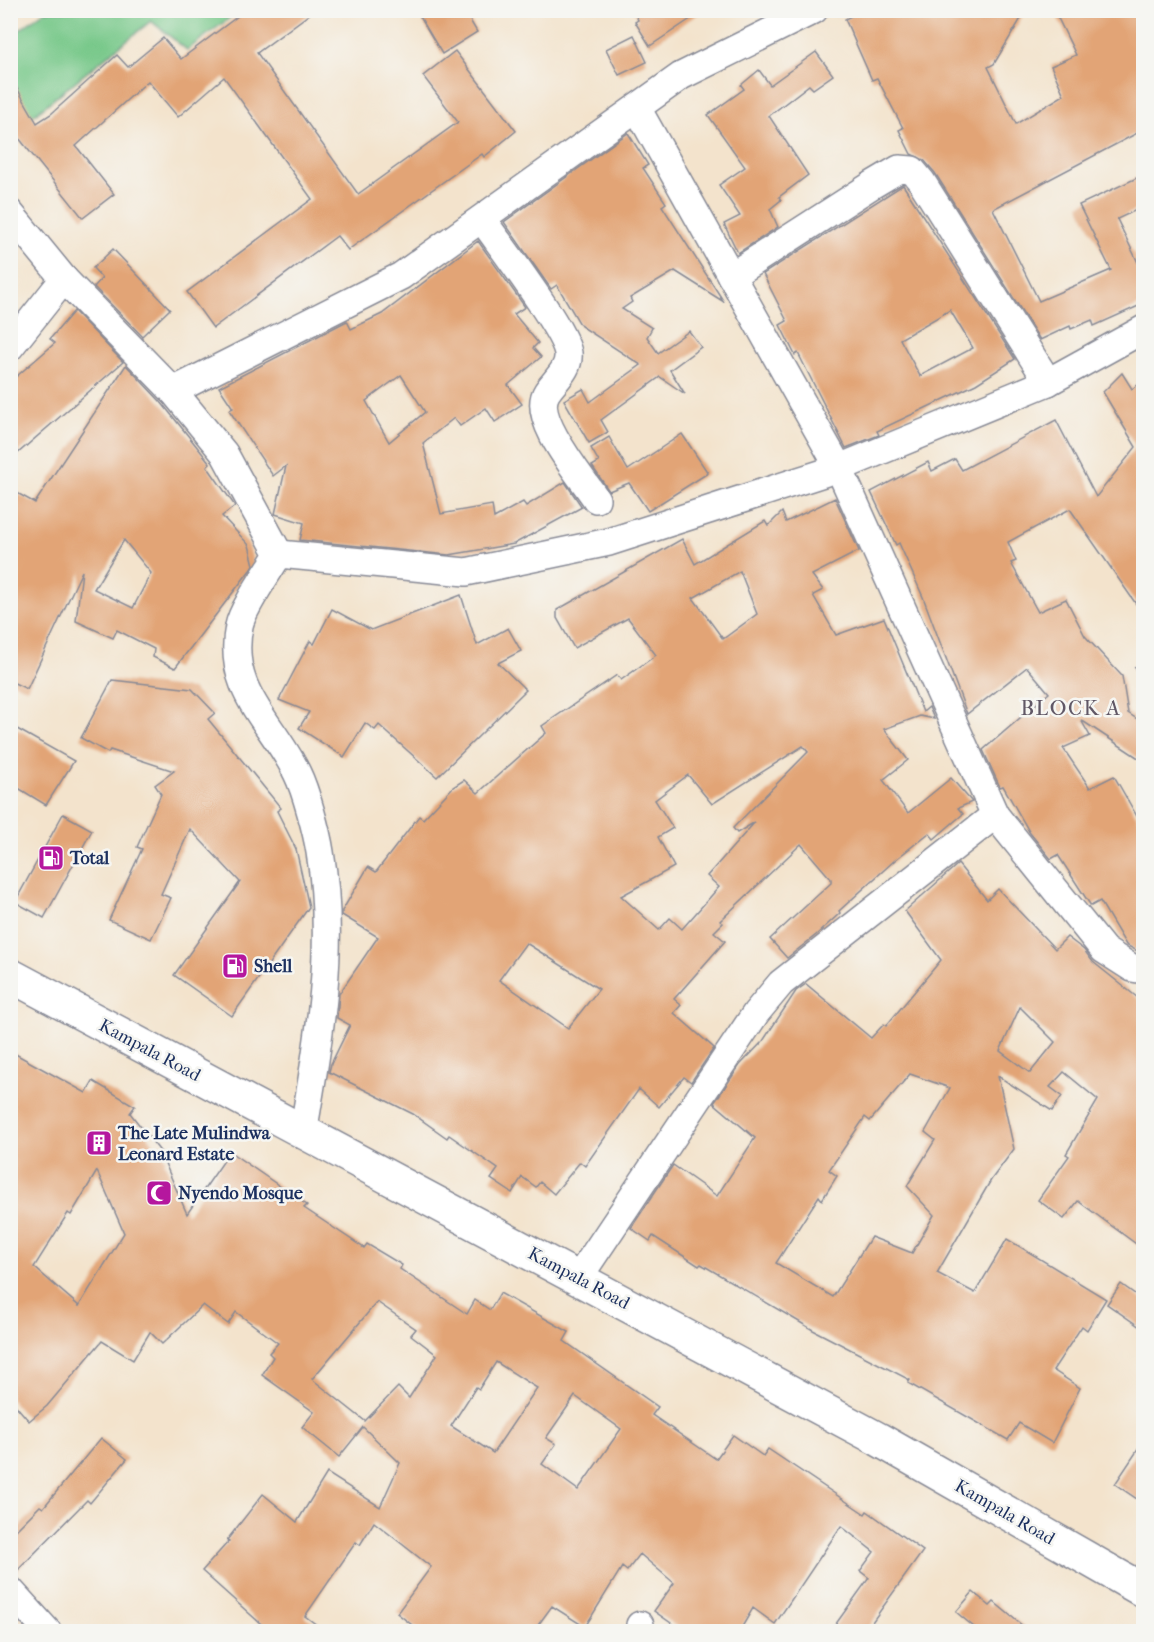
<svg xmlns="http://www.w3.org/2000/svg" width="1154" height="1642" viewBox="0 0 1154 1642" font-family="'IM FELL French Canon',serif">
<rect width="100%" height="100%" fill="#f6f6f2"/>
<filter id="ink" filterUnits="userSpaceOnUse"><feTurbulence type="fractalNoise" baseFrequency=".0167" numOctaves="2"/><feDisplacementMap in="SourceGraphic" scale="12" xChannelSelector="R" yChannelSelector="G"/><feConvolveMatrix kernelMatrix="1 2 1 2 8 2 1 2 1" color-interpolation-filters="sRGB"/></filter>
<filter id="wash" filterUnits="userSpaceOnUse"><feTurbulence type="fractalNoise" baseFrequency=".008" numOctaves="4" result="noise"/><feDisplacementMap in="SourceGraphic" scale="24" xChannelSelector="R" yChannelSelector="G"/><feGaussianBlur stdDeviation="1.35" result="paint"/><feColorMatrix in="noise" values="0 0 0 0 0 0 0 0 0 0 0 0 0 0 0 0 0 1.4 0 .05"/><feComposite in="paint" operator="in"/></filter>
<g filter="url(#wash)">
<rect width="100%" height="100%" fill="#f3e3cc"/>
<path fill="#77c889" stroke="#497c74" stroke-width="1.5" d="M45,11H239L187,50L151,21L16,129L11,116L10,37Z"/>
<g id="blocks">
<g fill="#e2a476" fill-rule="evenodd">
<path d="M246,10H315L257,53L358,194L458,122L423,76L455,51L516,131L484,157L482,154L348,250L337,236L213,328L187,292L312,199L224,77L178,117L148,81L76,146L114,194L83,218L10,127V76L37,123L51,114L117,55L128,67L163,38L181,59Z"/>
<path d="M416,10H464L477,32L442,54Z"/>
<path d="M633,10H704L650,46L635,22L638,20Z"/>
<path d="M863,10H1026L994,64L988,67L1016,124L1064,95L1051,66L1076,55L1054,10H1143V130L993,209L1039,301L1111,270L1079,205L1143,175V207L1117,219L1143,273V304L1094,326L1092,320L1071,329L1070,326L1040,340L935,173L924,160L911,154L899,130L903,128L877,78L872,80L845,19Z"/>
<path d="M634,35L647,62L619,75L606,49Z"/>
<path d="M816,52L833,75L813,89L809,85L769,116L808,175L779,197L781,200L770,209L778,227L738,253L724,224L740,216L719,185L745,167L708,115L744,89L741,85L759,70L770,85Z"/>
<path d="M628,133L648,165L643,168L666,203L662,206L724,302L675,271L630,298L632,302L622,309L652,328L647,337L658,353L689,331L701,347L670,370L685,394L660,377L601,420L608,432L589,443L564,400L583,389L590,402L641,365L581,326L557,285L551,289L504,222Z"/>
<path d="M903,185L1015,359L976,384L877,431L879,435L846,448L798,353L795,355L780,325L787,321L763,274ZM950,310L973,348L920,376L900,339Z"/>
<path d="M478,241L525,307L514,314L538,343L533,348L541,357L508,385L522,404L495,422L486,408L460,426L454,418L423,443L441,514L492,505L494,518L523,502L526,506L565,482L582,507L514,544L449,555L300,540L304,523L275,514L286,466L273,476L229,410L233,408L219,387L347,321L351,329L382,314ZM401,375L425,412L389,442L366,401Z"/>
<path d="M113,249L170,309L142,336L94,287L102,278L93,268Z"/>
<path d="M74,311L123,362L10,460V382L55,343L50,339Z"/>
<path d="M126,365L161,402L210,463L207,466L235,506L222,516L249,545L254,565L175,668L153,657L154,649L117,630L113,638L76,621L82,571L27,689L10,681V489L35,503ZM124,540L151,573L133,608L94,589Z"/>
<path d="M1122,373L1132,389L1143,381V614L1070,509L1008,542L1016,561L1011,563L1038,612L1066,599L1085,636L1122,676L1128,713L1143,723V761L1081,720L1090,736L1063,748L1090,788L1114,776L1143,827V954L1126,945L1100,901L1091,906L1058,855L1051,859L1030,833L1003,786L1000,787L983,750L1049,693L1027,667L967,714L923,597L899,543L896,545L871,492L928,462L932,471L955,459L962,470L1056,420L1096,497L1136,447L1103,392Z"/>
<path d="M682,434L708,473L648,511L629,483L609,491L592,466L599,462L591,448L609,437L628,470Z"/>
<path d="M835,498L859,551L812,575L823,590L813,595L836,635L884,618L923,712L929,707L934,719L920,716L884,729L908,760L883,780L908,813L951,778L972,802L958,808L963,814L934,839L929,833L895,860L839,911L840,913L816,935L787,958L770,939L831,883V879L801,844L720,921L723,923L714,932L725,941L674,999L681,1005L674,1013L714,1048L691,1082L684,1077L659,1107L639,1089L585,1166L580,1162L554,1194L540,1182L536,1187L522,1177L512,1193L491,1179L498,1169L449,1135L447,1138L413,1114L329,1072L331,1064L350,1025L337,1018L339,994L378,937L342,915V911L368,867L376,872L419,816L423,819L453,787L464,780L478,793L546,733L542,726L617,675L621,680L656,655L628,618L574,648L557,618V610L682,539L695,564L765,521L768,526L782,512L786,522ZM740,571L757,614L723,639L693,598ZM803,746L808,752L733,828L737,833L755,822L707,876L719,887L682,929L670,918L659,930L621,896L674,867L658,837L673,828L655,800L688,775L712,804ZM526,943L599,989L568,1028L499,980Z"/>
<path d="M461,595L477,645L508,628L521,651L498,663L526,690L437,777L379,725L375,730L365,723L344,757L299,728L309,712L279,700L310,641L314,644L332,609L371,630Z"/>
<path d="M112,680L192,689L215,713L208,719L281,808L277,811L296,849L309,907L232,1016L174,975L240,882L190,829L161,894L171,898L151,939L109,920L142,849L137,847L161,794L155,785L174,771L110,750L108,753L81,738Z"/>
<path d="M10,725L74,761L46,805L10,783Z"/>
<path d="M63,814L92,830L44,918L15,902Z"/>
<path d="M958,864L987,900L998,889L1055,949L1067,937L1084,950L1093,962L1143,1002V1249L1078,1201L1064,1219L1038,1200L1069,1156L1066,1154L1098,1100L1064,1072L1050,1087L1062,1096L1052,1111L998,1076L1014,1149L991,1180L937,1273L975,1293L1007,1239L1106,1299L1087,1330L1082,1326L1053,1370L1080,1388L1052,1443L1019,1423L1008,1440L908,1383L910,1380L813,1330L701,1264L699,1266L653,1236L650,1241L631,1228L673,1165L717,1196L755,1138L714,1103L740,1065L763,1041L796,991L806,984L871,1038L884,1024L886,1026L941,960L905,911ZM1020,1007L1055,1042L1030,1073L1000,1051ZM910,1074L950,1088L925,1132L935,1140L907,1186L934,1215L912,1253L871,1237L833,1297L776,1263L819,1196L822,1200L837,1176L829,1170L865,1117L870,1121Z"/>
<path d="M10,1051L86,1093L93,1081L135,1106L130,1113L166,1159L164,1161L187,1214L230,1152L307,1205L304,1208L364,1248L367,1244L402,1265L400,1269L467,1314L475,1300L490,1310L500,1293L569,1332L564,1341L658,1407L652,1415L716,1459L733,1435L763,1456L768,1449L865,1514L867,1511L923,1551L865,1632H830L869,1578L860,1571L874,1552L841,1526L775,1624L753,1608L739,1632H684L654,1611L674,1583L640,1554L627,1571L622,1567L585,1627L552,1606L533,1632H421L397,1613L431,1567L374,1522L360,1545L356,1542L305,1616L326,1632H270L202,1571L229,1541L227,1540L263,1494L297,1522L327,1473L380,1507L400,1463L363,1427L339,1457L302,1427L314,1412L262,1375L273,1357L269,1353L278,1343L236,1312L228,1324L203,1305L162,1344L150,1332L133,1360L102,1341L47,1406L29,1421L10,1399ZM97,1171L124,1233L79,1306L34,1267L68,1213L71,1215ZM377,1302L416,1329L411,1335L437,1355L409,1398L398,1387L365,1421L312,1379ZM496,1362L537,1388L493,1453L451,1426L476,1387L479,1389ZM575,1396L621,1429L578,1490L542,1464L556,1444L546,1438Z"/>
<path d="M1121,1284L1143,1300V1329L1107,1304Z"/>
<path d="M101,1438L127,1459L90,1503L87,1500L13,1575H10V1536L40,1506L43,1508Z"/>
<path d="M1143,1442V1503L1115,1484Z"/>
<path d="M973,1592L990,1606L994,1602L1030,1632H980L956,1612Z"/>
</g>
</g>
</g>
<g filter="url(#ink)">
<use href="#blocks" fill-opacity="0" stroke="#878995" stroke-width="1.5"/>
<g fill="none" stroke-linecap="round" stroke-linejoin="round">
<defs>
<g id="minor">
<path d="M10,213L64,279L173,391L224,453L279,554C269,571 242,609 239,626C226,691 272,721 297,773C306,791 317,833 320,852C336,946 319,1041 303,1133"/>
<path d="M482,219C499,244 564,328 568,353C570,369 555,380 547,392C530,418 582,477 596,499"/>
<path d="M731,276L872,185L899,169L912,170L922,182L1048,382"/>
<path d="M10,347L64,279"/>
<path d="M173,391L401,276L681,76L814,10"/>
<path d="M279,554L466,572L609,542L839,468L1048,382L1144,329"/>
<path d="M995,815L1104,950L1132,968L1144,970"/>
<path d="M579,1277L756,1013L781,983L995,815L839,468L637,108"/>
<path d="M10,1590L48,1632"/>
<path d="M640,1625L641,1632"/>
</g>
<path id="major" d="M10,975L878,1439L1144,1591"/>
</defs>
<use href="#minor" stroke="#878995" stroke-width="30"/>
<use href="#major" stroke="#878995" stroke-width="36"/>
<path stroke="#878995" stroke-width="4" stroke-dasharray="4.5 4.5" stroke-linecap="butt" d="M1135,666L1144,675"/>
<use href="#minor" stroke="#fff" stroke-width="27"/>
<use href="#major" stroke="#fff" stroke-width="33"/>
</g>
</g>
<defs>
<symbol id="fuel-square" viewBox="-11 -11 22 22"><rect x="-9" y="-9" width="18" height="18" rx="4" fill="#b5179e" stroke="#f6f6f2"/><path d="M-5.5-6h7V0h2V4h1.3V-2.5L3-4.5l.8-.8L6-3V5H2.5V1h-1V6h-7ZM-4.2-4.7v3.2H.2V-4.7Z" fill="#fff"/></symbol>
<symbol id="building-square" viewBox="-11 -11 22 22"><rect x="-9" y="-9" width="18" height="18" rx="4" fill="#b5179e" stroke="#f6f6f2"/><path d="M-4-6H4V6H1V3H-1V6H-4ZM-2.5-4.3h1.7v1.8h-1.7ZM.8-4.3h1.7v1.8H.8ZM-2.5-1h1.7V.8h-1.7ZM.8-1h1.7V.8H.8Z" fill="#fff"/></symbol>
<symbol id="mosque-square" viewBox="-11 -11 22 22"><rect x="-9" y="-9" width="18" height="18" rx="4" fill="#b5179e" stroke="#f6f6f2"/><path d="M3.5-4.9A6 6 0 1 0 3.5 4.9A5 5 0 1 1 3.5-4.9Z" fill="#fff"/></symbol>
</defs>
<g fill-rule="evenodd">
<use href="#fuel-square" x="36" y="843" width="30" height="30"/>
<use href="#fuel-square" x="220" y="951" width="30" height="30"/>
<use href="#building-square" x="84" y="1128" width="30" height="30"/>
<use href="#mosque-square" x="144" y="1178" width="30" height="30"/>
</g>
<g text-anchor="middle" stroke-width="5" stroke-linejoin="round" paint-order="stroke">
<g font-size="18" font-weight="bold" fill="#1b2f5e" stroke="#f6f6f2" text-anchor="start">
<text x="70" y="864">Total</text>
<text x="254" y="972">Shell</text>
<text x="118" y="1139">The Late Mulindwa<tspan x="118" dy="21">Leonard Estate</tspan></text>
<text x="178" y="1199">Nyendo Mosque</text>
</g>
<g font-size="18" fill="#1b2f5e" stroke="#f6f6f2">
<text transform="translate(150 1050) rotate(28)" y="6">Kampala Road</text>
<text transform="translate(579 1278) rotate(28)" y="6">Kampala Road</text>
<text transform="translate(1005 1512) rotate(30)" y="6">Kampala Road</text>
</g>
<g font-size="21" letter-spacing="1.5" fill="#615866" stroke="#f6f6f2">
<text x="1071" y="715">BLOCK A</text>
</g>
</g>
<rect width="1154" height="1642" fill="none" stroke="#f6f6f2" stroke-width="36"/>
</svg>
